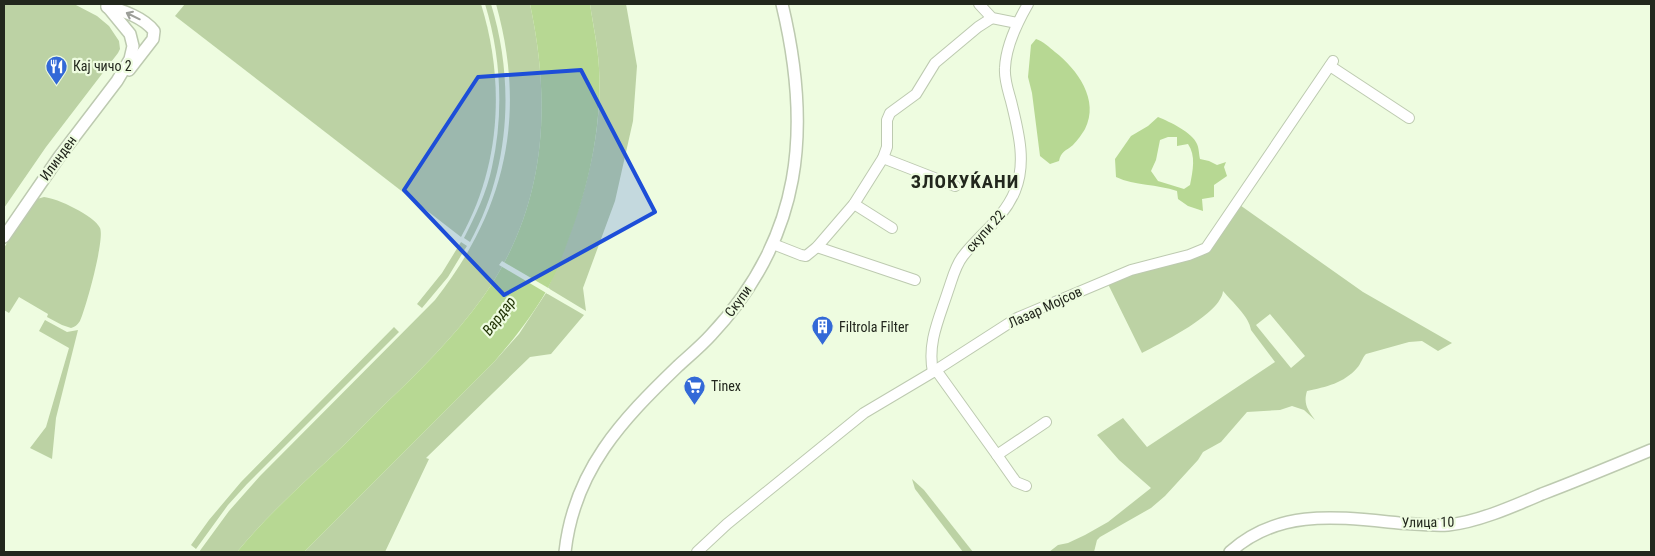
<svg xmlns="http://www.w3.org/2000/svg" width="1655" height="556" viewBox="0 0 1655 556" font-family="'Roboto Condensed',sans-serif">
<rect width="100%" height="100%" fill="#eefce0"/>
<g fill="#bcd2a4" fill-rule="evenodd">
<path d="M4,4H74L97,16L109,26L119,41L120,49L118,53L46,147L4,208Z"/>
<path d="M185,4H481C505,81 501,165 461,237L175,16Z"/>
<path d="M485,4H491C515,82 510,170 470,242L464,238C475,216 487,192 492,167C504,113 501,56 485,4Z"/>
<path d="M496,4H530C552,107 546,208 483,297C455,336 419,372 384,405C370,418 358,432 344,445C307,480 269,513 237,552H199L229,511L260,476L435,300C506,210 527,115 496,4Z"/>
<path d="M590,4H626L637,66L633,121L615,201L583,288L586,311L548,288C579,217 603,147 599,68C598,46 593,25 590,4Z"/>
<path d="M44,197C57,198 95,216 100,228C105,239 86,308 80,321C77,325 75,327 71,328L62,325L47,317L48,314L19,297L9,313L4,310V248L29,207L37,199Z"/>
<path d="M1237,203L1363,292L1452,343L1438,351L1422,341L1409,342L1366,354C1362,358 1361,364 1357,368C1344,383 1326,387 1307,391C1303,404 1308,410 1315,420L1304,410L1292,406L1280,410L1247,412L1221,442L1203,452L1198,460L1165,496L1151,508L1100,537L1097,540L1094,552H1049L1058,545L1068,543L1085,535L1108,522L1151,488L1119,460L1097,435L1123,418L1147,447L1275,362L1251,330C1249,316 1232,302 1223,291C1221,314 1161,343 1142,353L1106,280L1198,252ZM1270,314L1305,356L1291,368L1256,325Z"/>
<path d="M461,242L467,246L465,249L448,277L422,308L417,304L442,273Z"/>
<path d="M546,293L584,315L551,354L530,357L426,458L429,459L385,552H304L494,362L519,334Z"/>
<path d="M45,320L67,332L78,330L56,418L52,459L30,448L46,427L69,348L39,331Z"/>
<path d="M394,327L399,332L247,484L228,505L196,549L191,545L209,520L241,482Z"/>
<path d="M912,479L924,490L973,552H963L915,489Z"/>
</g>
<g fill="#b7d893" fill-rule="evenodd">
<path d="M530,4H590C593,25 598,47 599,68C602,129 588,190 566,246C561,260 555,275 548,288C533,315 514,339 494,362L304,552H237C269,513 307,480 344,445C358,432 370,418 384,405C419,372 455,336 483,297C546,208 552,107 530,4Z"/>
<path d="M1036,39C1043,41 1049,47 1055,52C1077,69 1100,100 1085,129C1082,134 1077,141 1073,145C1066,151 1061,151 1059,161L1050,164L1040,156L1032,93L1028,77L1031,45Z"/>
<path d="M1158,117C1170,122 1192,132 1197,144C1199,148 1199,155 1200,159L1209,161L1217,165L1226,162L1224,167L1227,176L1214,185V197L1202,199L1203,211L1188,206L1178,199L1177,191C1157,184 1135,186 1116,177L1115,159L1131,136L1148,126ZM1168,137H1177V146L1188,144C1196,156 1193,170 1190,185L1184,189L1158,181L1151,171L1156,160L1160,140Z"/>
</g>
<path fill="#eefce0" d="M502,261L550,289L548,294L499,265Z"/>
<g fill="none" stroke-linecap="round" stroke-linejoin="round">
<defs>
<g id="minor">
<path d="M979,4L992,18L1017,23"/>
<path d="M1330,66L1409,118"/>
<path d="M883,158L955,186"/>
<path d="M854,204L892,228"/>
<path d="M773,244L801,255L806,256L817,247L854,204L883,158L887,147V120L890,113L916,94L935,63L978,27L992,18"/>
<path d="M817,247L915,280"/>
<path d="M936,370L997,455L1046,422"/>
<path d="M933,372C927,343 939,319 948,291C952,280 955,266 963,256C980,234 1004,218 1015,191C1027,162 1018,130 1011,101C1008,90 1004,79 1005,68C1006,45 1017,23 1028,4"/>
<path d="M997,455L1016,482L1026,486"/>
<path d="M697,552L727,524L864,413L933,372L1017,318L1131,270L1189,255L1206,248L1333,61"/>
</g>
<g id="tertiary">
<path d="M107,7C123,10 144,18 154,31L153,39L129,70"/>
<path d="M4,237L59,157L117,81L130,59L133,46L130,34L107,6"/>
<path d="M565,552C574,470 622,420 678,366C689,356 701,346 711,335C803,237 812,129 782,4"/>
<path d="M1230,552C1279,508 1338,517 1399,523C1415,524 1432,526 1448,525C1478,522 1514,506 1542,494C1579,480 1615,465 1651,450"/>
</g>
</defs>
<use href="#minor" stroke="#bdcab0" stroke-width="12"/>
<use href="#tertiary" stroke="#bdcab0" stroke-width="14"/>
<use href="#minor" stroke="#fff" stroke-width="10"/>
<use href="#tertiary" stroke="#fff" stroke-width="11"/>
</g>
<defs><path id="oneway-shaft" d="M-6 0H5M1.5-3L5.5 0L1.5 3" fill="none" stroke-width="1.6" stroke-linecap="round" stroke-linejoin="round" transform="scale(1.25)"/></defs>
<use stroke="#9c9e99" href="#oneway-shaft" transform="translate(133 16) rotate(-154)"/>
<path fill="#1d4ed8" fill-opacity="0.2" stroke="#1d4ed8" stroke-width="4" stroke-linejoin="round" d="M581,70L655,212L504,295L404,190L478,77Z"/>
<defs>
<symbol id="restaurant-pin" viewBox="-11 -11 22 30"><path d="M0 17L-7.5 6A9.5 9.5 0 1 1 7.5 6Z" fill="#3369d7" stroke="#eefce0"/><path d="M-5-6h1v4h1v-4h1v4h1v-4h1v5L-1.5 .5V6h-2V.5L-5-1ZM5-6V6H3V1.5H1.5Q1.5-4 5-6Z" fill="#fff"/></symbol>
<symbol id="building-pin" viewBox="-11 -11 22 30"><path d="M0 17L-7.5 6A9.5 9.5 0 1 1 7.5 6Z" fill="#3369d7" stroke="#eefce0"/><path d="M-4-6H4V6H1V3H-1V6H-4ZM-2.5-4.3h1.7v1.8h-1.7ZM.8-4.3h1.7v1.8H.8ZM-2.5-1h1.7V.8h-1.7ZM.8-1h1.7V.8H.8Z" fill="#fff"/></symbol>
<symbol id="supermarket-pin" viewBox="-11 -11 22 30"><path d="M0 17L-7.5 6A9.5 9.5 0 1 1 7.5 6Z" fill="#3369d7" stroke="#eefce0"/><path d="M-6-5.5h2.5l.6 2H6L4.5 2H-2.5L-4.4-4H-6ZM-1.5 3.2a1.3 1.3 0 1 0 .1 0ZM3 3.2a1.3 1.3 0 1 0 .1 0Z" fill="#fff"/></symbol>
</defs>
<g fill-rule="evenodd">
<use href="#restaurant-pin" x="44" y="54" width="25" height="34"/>
<use href="#building-pin" x="810" y="314" width="25" height="34"/>
<use href="#supermarket-pin" x="682" y="374" width="25" height="34"/>
</g>
<g text-anchor="middle" stroke-width="4.5" stroke-linejoin="round" paint-order="stroke">
<g font-size="14" fill="#22271d" stroke="#eefce0" text-anchor="start">
<text x="73" y="71">Кај чичо 2</text>
<text x="839" y="332">Filtrola Filter</text>
<text x="711" y="391">Tinex</text>
</g>
<g font-size="14" fill="#22271d" stroke="#eefce0">
<text transform="translate(58 158) rotate(-54)" y="5">Илинден</text>
<text transform="translate(985 231) rotate(-48)" y="5">скупи 22</text>
<text transform="translate(738 301) rotate(-54)" y="5">Скупи</text>
<text transform="translate(1045 307) rotate(-25)" y="5">Лазар Мојсов</text>
<text transform="translate(1428 522) rotate(-1)" y="5">Улица 10</text>
</g>
<g font-size="15" font-style="italic" fill="#1e3000" stroke="#eefce0">
<text transform="translate(499 316) rotate(-53)" y="5">Вардар</text>
</g>
<g font-size="19" font-weight="bold" letter-spacing="1" fill="#22271d" stroke="#eefce0">
<text x="965" y="188">ЗЛОКУЌАНИ</text>
</g>
</g>
<rect width="1655" height="556" fill="none" stroke="#22271d" stroke-width="10"/>
</svg>
